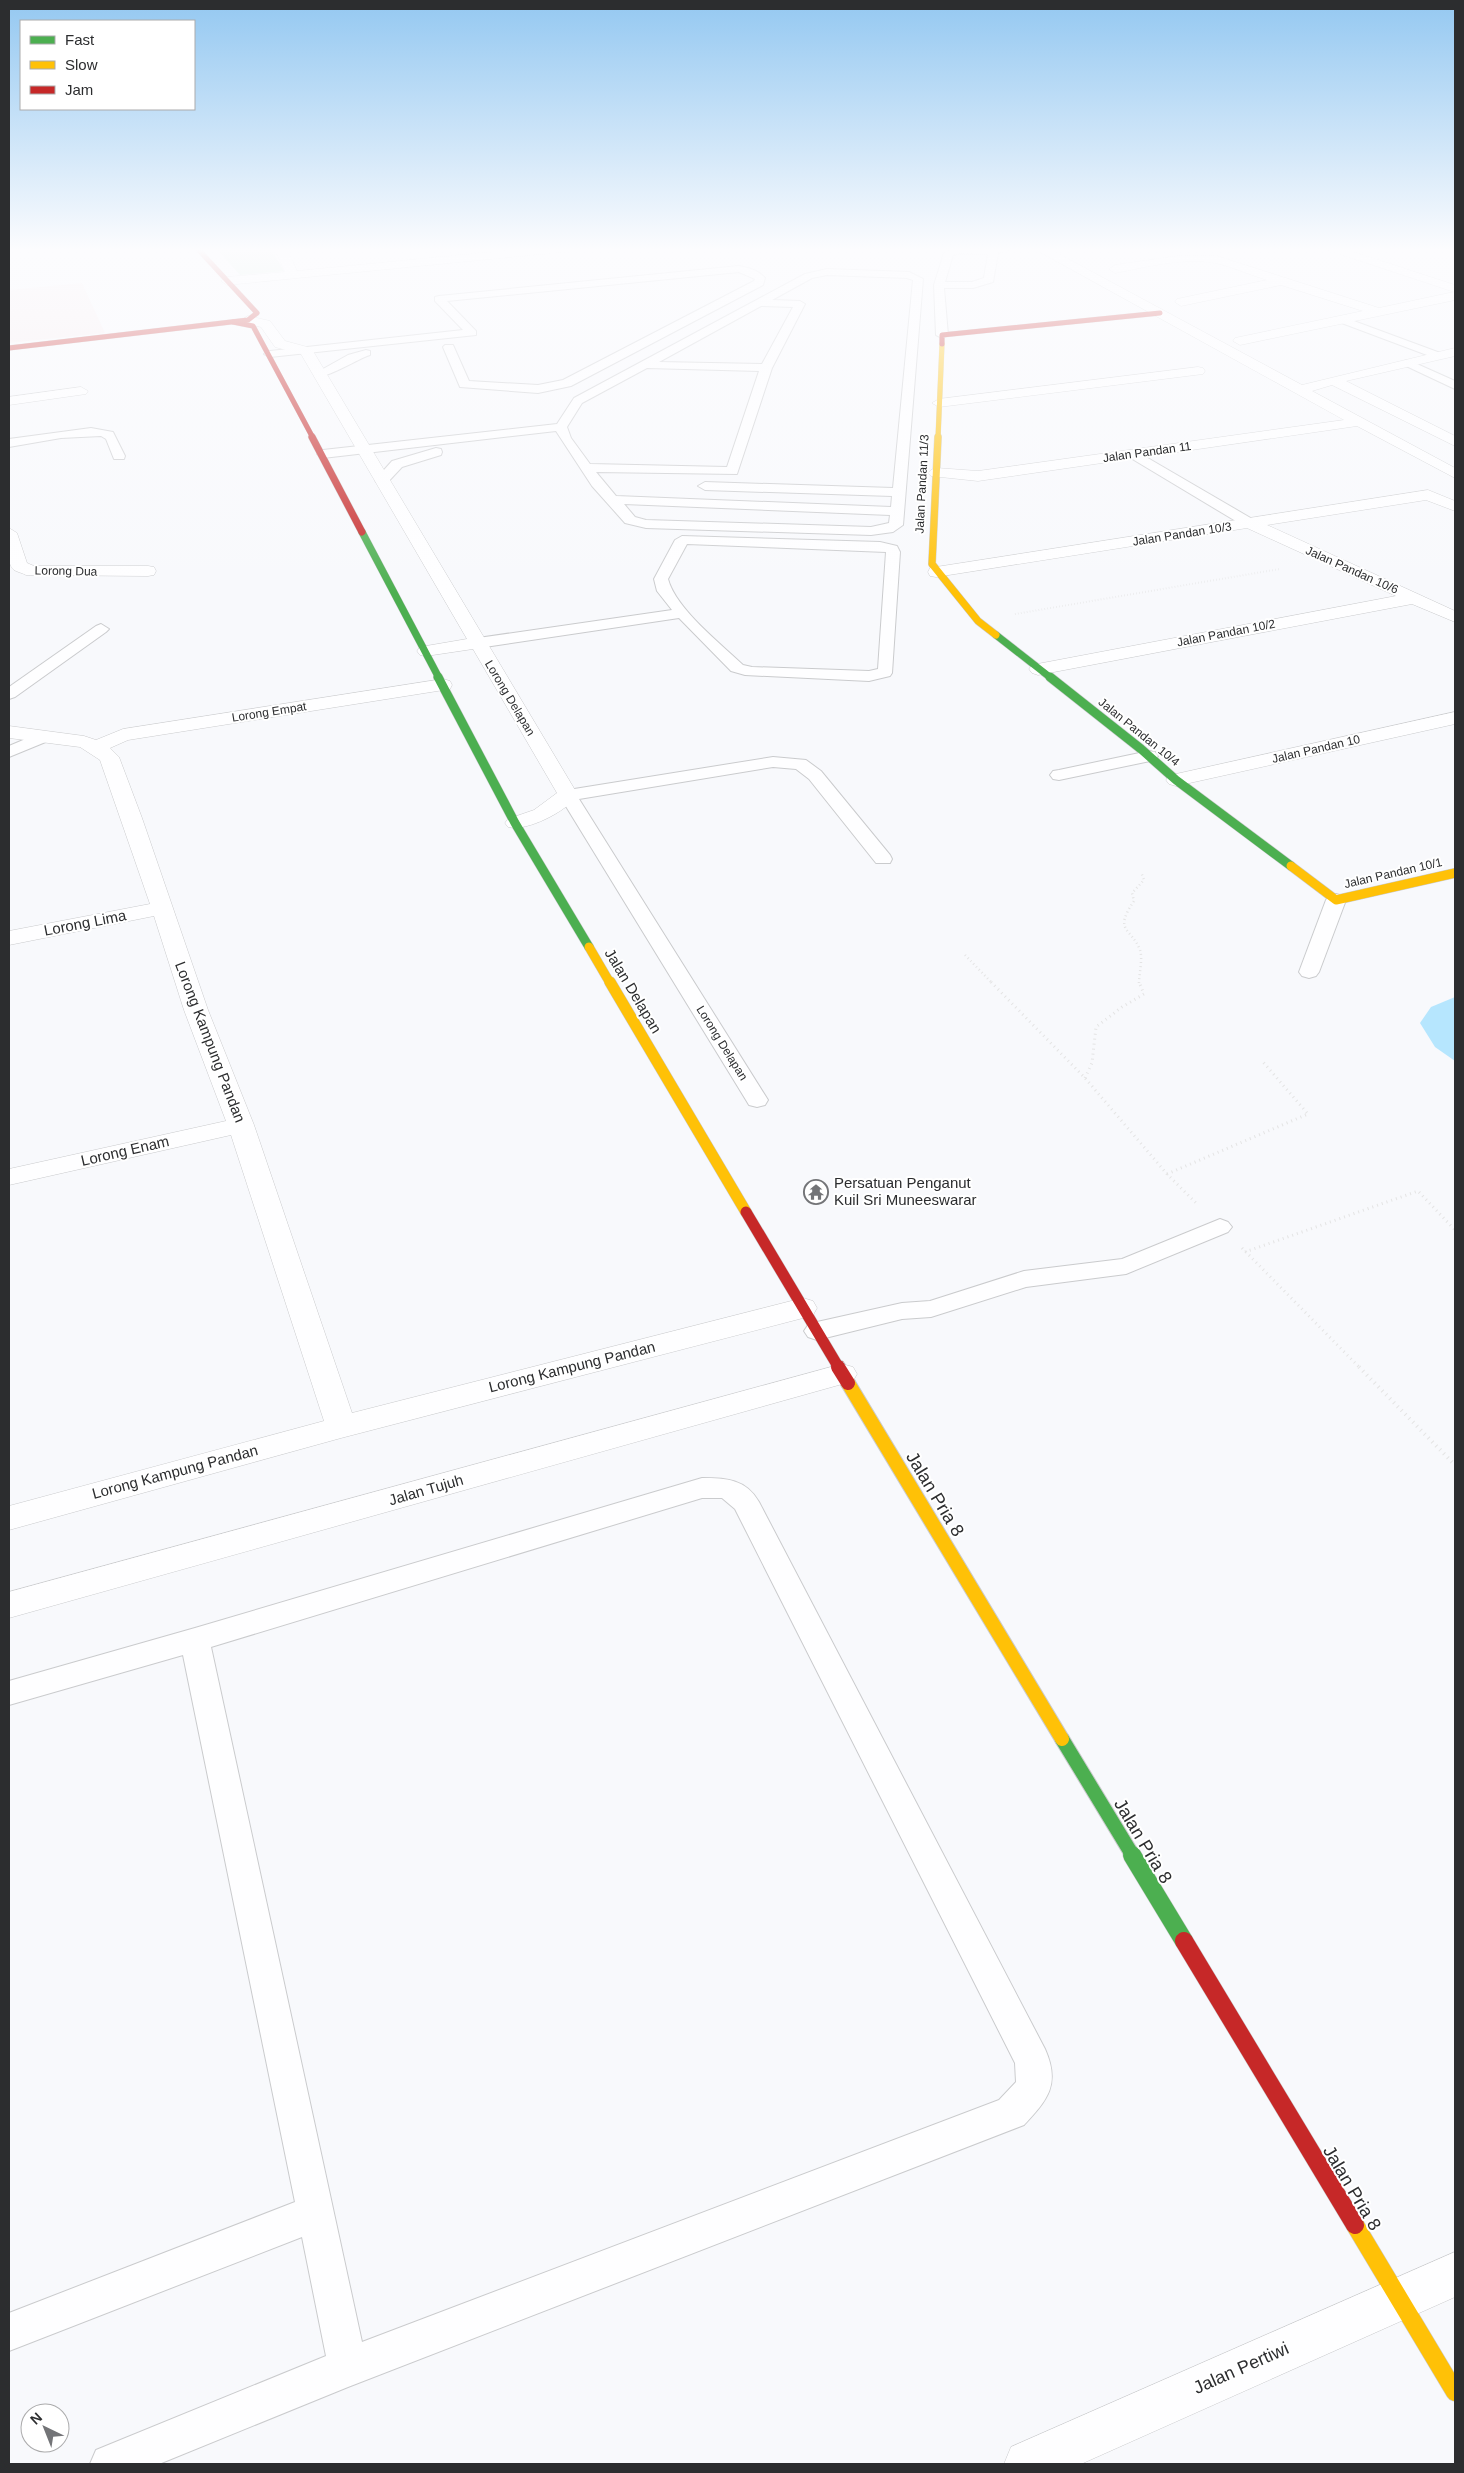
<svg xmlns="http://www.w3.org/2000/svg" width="1464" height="2473" viewBox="0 0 1464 2473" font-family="Arial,sans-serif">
<rect width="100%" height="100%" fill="#f8f9fc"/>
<path fill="#f7ecee" d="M82,283L105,333L9,343V290Z"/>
<path fill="#cfead6" d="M215,247H270L284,271L240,275Z"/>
<path fill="#b6e6fe" d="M1455,997V1061L1435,1047L1420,1023L1431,1007Z"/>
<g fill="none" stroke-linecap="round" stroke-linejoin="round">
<defs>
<g id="lane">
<path d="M958,247H1020L998,253L993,282L973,288H944L948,335L942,338L936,335L934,285L944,253ZM960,253L988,254L984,278L972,282H945L953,255Z"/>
<path d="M739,266C749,268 758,270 765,278L763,285L571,386L538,393L460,387L443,347L445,345H453L469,381L538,385L563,380L754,281L755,279L739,272L447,301L476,331V335L270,357L264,354L270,351L463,330L435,301V297L439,296Z"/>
<path d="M827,269L909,272L923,279L903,525L893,532L871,535L646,528L625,523L592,486L556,431L323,458L317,454L323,450L557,424L574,398L805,274ZM827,275L907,278L913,280L893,488L705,482L698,486L705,490L892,496L891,507L616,496L596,472L737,474L772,368L805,304L800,301L772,300L812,278ZM761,306L793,307L762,364L659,362ZM647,368L759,371L727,467L590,464L571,438L567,427L582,403ZM624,504L890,515L889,523L871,527L646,520L635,517Z"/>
<path d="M1343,317L1443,354L1445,356L1439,359L1435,358L1339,322V318Z"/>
<path d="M366,350L370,351V355C357,359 327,379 316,376L314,374L348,355Z"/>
<path d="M1408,360L1455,381V389L1404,365V361Z"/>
<path d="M91,428L113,432L125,456L124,459H114L106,439L101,436L61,438L9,447V439Z"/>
<path d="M436,448L441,449L442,452L441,455L402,467L387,483H377L375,480L392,461Z"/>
<path d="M1134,450L1254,520L1256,523L1254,526H1244L1129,457L1128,454L1129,451Z"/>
<path d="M682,536L880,542L897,546L900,552L892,673L890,676L869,681L745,675L731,671L679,618L478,648L470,643L478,638L672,610L657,591L654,579L675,540ZM687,544L886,552L878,669L869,671L752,667L743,665C720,643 676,609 668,579Z"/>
<path d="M101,624L109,629L106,632L15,697L9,699V687L96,626Z"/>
<path d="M42,732L48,733L50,737L48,741L9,757V746Z"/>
<path d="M1149,751L1155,752L1158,756L1155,760L1059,780L1053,779L1050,775L1053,771L1059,770Z"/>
<path d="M773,757L806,760L821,771L890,855L892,859L890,863H876L809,779L796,769L773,767L579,799L768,1100L765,1105L757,1107L749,1105L746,1100L559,795L562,791L568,790Z"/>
<path d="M1336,894L1343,896L1346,900L1319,972L1316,976L1309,978L1302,976L1299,972L1326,900L1329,896Z"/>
<path d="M1220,1219L1228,1222L1232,1227L1228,1232L1126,1274L1026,1287L931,1317L902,1319L817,1340L808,1337L804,1331L808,1325L817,1322L902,1303L930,1301L1024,1271L1122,1259Z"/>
<path d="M702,1478C726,1478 746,1479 759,1502L1045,2049C1061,2085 1047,2100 1024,2125L348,2387L159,2464H90L96,2450L326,2356L302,2237L9,2351V2313L295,2202L183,1655L9,1705V1681L195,1628ZM702,1498H722L735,1509L1015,2063L1016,2082L999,2100L362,2342L211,1647Z"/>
</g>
<g id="street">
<path d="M274,247H286L297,271L543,247H588L582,250L227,285L221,281L227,277L285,272Z"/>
<path d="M1031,247H1046L1302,385L1455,348V356L1346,381L1455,436V446L1332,385L1312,391L1455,468V478L1357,426L978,481L931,476L928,473L931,470L936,468L978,471L1344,420Z"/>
<path d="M1319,247H1338L1455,285V300L1240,345L1233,341L1235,338L1363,311L1281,285L1181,306L1175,302L1177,299L1267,280C1250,275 1233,267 1216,263C1183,257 1147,267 1115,273L1109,269L1115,265L1178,256H1217L1379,308L1454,292Z"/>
<path d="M248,316L270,321L285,341L311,348L313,351L578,795C567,811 527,832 508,827L505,823L508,819L534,810L557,793L473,649L426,656L420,655L417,651L420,647L426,646L467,639L301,354L275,347L261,327L244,323L242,320Z"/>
<path d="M1198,367L1203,368L1205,371L1203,374L939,407L932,403L939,399Z"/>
<path d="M81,387L88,391L86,394L9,405V397Z"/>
<path d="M1428,490L1455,501V511L1426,500L1267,525L1455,611V622L1412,604L1038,675L1032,673L1029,669L1032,665L1396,596L1247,528L936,577L930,576L928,572L930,568L936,567Z"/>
<path d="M9,528L17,533L27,563L34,566H148L154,567L156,571L154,575L148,576L26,575C23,573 17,572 14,570C5,562 8,538 9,528Z"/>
<path d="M443,679L450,681L452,685L450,689L128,740L110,748L119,757L142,818L208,1010L254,1125L352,1413L803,1298L813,1301L817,1308L813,1315L803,1318L341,1438L9,1530V1506L324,1421L231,1135L9,1185V1169L226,1121L184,1010L154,916L9,945V931L150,904L100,760L80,747L9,738V726L84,736L96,740L123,729Z"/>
<path d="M1455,712V724L1176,786L1169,784L1166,780L1169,776L1176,774Z"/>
<path d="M842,1364L853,1367L857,1374L853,1381L9,1618V1592Z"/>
<path d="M1455,2252V2297L1081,2464H1004L1011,2447Z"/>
</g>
<g id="fast-far3">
<path d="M362,532L439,678"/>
<path d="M996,635L1051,678"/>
</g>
<g id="fast-far2">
<path d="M438,677L515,823L589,947"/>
<path d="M1050,677L1141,749L1176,780L1291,866"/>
</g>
<path id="fast-far1" d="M1062,1739L1133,1856"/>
<path id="fast" d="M1132,1855L1184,1941"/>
<path id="slow-far5" d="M938,438L942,344"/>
<path id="slow-far4" d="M938,437L932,564L978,621L996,635"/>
<g id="slow-far3">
<path d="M1291,866L1336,900L1455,873"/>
<path d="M589,947L610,983"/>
</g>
<path id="slow-far2" d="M610,982L746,1212"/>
<path id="slow-far1" d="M848,1383L1062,1739"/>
<path id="slow" d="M1355,2225L1455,2392"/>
<g id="jam-far4">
<path d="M233,322L253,326L313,438"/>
<path d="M942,344V335L1160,313"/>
<path d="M9,348L248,320L257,313L196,247"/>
</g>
<path id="jam-far3" d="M312,437L362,532"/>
<path id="jam-far2" d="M746,1212L839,1368"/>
<path id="jam-far1" d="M838,1367L848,1383"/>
<path id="jam" d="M1184,1941L1355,2225"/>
</defs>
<use href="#lane" stroke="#cacbcd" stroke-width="2"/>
<use href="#street" stroke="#cacbcd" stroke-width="1"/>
<use href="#fast-far3" stroke="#cacbcd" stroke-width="8"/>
<use href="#fast-far2" stroke="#cacbcd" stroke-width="10"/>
<use href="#fast-far1" stroke="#cacbcd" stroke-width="16"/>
<use href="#fast" stroke="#cacbcd" stroke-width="19"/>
<use href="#slow-far5" stroke="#cacbcd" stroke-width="5.5"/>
<use href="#slow-far4" stroke="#cacbcd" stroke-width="8"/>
<use href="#slow-far3" stroke="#cacbcd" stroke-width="10"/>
<use href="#slow-far2" stroke="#cacbcd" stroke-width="12"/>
<use href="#slow-far1" stroke="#cacbcd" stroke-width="16"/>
<use href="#slow" stroke="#cacbcd" stroke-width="19"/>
<use href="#jam-far4" stroke="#cacbcd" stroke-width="5.5"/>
<use href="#jam-far3" stroke="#cacbcd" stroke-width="8"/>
<use href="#jam-far2" stroke="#cacbcd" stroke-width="12"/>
<use href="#jam-far1" stroke="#cacbcd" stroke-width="16"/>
<use href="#jam" stroke="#cacbcd" stroke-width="19"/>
<path stroke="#e4e4e4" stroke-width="2" stroke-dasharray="0.5 2.5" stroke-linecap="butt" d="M1015,614L1280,569"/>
<g stroke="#e4e4e4" stroke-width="2.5" stroke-dasharray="1 3" stroke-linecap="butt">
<path d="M965,955L992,983"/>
<path d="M1139,983C1139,974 1143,959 1140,950C1131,927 1113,932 1134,901L1132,893L1144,880L1141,872"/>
</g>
<g stroke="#e4e4e4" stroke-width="3" stroke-dasharray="1 4" stroke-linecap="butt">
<path d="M991,982L1085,1078L1167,1174L1198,1205"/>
<path d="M1085,1078L1092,1063L1096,1027L1122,1007L1144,994L1139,982"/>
<path d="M1167,1174L1308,1114L1263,1062"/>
<path d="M1242,1248L1360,1368"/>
<path d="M1245,1252L1418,1191L1455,1230"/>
</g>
<path stroke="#e4e4e4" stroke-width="4" stroke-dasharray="1 4.5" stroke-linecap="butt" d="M1359,1367L1455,1465"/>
<use href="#lane" fill="#fefeff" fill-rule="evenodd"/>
<use href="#street" fill="#fefeff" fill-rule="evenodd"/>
<use href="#fast-far3" stroke="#4caf50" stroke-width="7"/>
<use href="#fast-far2" stroke="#4caf50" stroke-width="9"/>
<use href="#fast-far1" stroke="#4caf50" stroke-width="14"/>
<use href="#fast" stroke="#4caf50" stroke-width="18"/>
<use href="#slow-far5" stroke="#ffc107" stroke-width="5"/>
<use href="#slow-far4" stroke="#ffc107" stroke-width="7"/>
<use href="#slow-far3" stroke="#ffc107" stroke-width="9"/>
<use href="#slow-far2" stroke="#ffc107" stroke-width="11"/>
<use href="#slow-far1" stroke="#ffc107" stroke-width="14"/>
<use href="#slow" stroke="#ffc107" stroke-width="18"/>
<use href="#jam-far4" stroke="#c62828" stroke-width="5"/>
<use href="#jam-far3" stroke="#c62828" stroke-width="7"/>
<use href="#jam-far2" stroke="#c62828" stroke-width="11"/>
<use href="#jam-far1" stroke="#c62828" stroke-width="14"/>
<use href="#jam" stroke="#c62828" stroke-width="18"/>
</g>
<linearGradient id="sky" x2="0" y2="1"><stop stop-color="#94c8f1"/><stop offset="0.42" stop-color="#fcfcfe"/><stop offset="1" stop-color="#fcfcfe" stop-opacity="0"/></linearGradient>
<rect width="1464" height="594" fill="url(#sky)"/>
<defs>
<symbol id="temple-ring" viewBox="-11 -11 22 22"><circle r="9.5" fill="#fff" stroke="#737477" stroke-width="1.5"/><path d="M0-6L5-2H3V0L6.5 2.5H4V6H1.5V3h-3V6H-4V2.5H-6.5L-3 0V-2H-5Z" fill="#737477"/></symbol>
</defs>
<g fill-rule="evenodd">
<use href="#temple-ring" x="802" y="1178" width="28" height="28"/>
</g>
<g text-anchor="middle" stroke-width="4" stroke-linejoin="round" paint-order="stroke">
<g font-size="12" fill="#2c2d2f" stroke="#fff">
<text transform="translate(1147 452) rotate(-8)" y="4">Jalan Pandan 11</text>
<text transform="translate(922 484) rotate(-87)" y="4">Jalan Pandan 11/3</text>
<text transform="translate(1182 534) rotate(-9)" y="4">Jalan Pandan 10/3</text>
<text transform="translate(1352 570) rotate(24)" y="4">Jalan Pandan 10/6</text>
<text transform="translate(66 571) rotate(1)" y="4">Lorong Dua</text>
<text transform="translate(1226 633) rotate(-11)" y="4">Jalan Pandan 10/2</text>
<text transform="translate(510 698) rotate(59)" y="4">Lorong Delapan</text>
<text transform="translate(269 712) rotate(-9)" y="4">Lorong Empat</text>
<text transform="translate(1139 732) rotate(39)" y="4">Jalan Pandan 10/4</text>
<text transform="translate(1316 749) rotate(-13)" y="4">Jalan Pandan 10</text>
<text transform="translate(1393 873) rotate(-13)" y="4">Jalan Pandan 10/1</text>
<text transform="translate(722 1043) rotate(58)" y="4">Lorong Delapan</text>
</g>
<g font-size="15" fill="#2c2d2f" stroke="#fff">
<text transform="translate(85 923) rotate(-11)" y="5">Lorong Lima</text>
<text transform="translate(633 991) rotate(59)" y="5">Jalan Delapan</text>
<text transform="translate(210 1042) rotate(69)" y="5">Lorong Kampung Pandan</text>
<text transform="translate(125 1151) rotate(-13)" y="5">Lorong Enam</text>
<text transform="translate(572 1367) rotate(-14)" y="5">Lorong Kampung Pandan</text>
<text transform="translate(175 1472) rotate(-15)" y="5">Lorong Kampung Pandan</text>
<text transform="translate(426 1490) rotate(-16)" y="5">Jalan Tujuh</text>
</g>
<g font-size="15" fill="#2c2d2f" stroke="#fff" text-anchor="start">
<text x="834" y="1188">Persatuan Penganut<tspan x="834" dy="17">Kuil Sri Muneeswarar</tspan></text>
</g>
<g font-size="18" fill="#2c2d2f" stroke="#fff">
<text transform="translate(935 1494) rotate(59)" y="6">Jalan Pria 8</text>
<text transform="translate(1143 1841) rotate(59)" y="6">Jalan Pria 8</text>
<text transform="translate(1352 2188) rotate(59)" y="6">Jalan Pria 8</text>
<text transform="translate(1241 2368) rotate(-24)" y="6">Jalan Pertiwi</text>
</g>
</g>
<rect width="1464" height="2473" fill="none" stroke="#2c2d2f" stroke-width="20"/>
<rect x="20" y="20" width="175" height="90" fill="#ffffff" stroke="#ababac"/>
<rect x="30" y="36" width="25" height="8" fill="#4caf50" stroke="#ababac"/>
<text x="65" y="45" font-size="15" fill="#2c2d2f">Fast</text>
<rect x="30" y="61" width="25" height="8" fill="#ffc107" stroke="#ababac"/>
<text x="65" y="70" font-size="15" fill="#2c2d2f">Slow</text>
<rect x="30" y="86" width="25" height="8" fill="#c62828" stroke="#ababac"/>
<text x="65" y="95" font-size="15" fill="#2c2d2f">Jam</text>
<g transform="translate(45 2428) rotate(317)"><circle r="24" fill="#ffffff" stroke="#ababac"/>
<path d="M0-4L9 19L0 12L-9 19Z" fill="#737477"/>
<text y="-8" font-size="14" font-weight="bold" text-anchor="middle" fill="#2c2d2f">N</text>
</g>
</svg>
